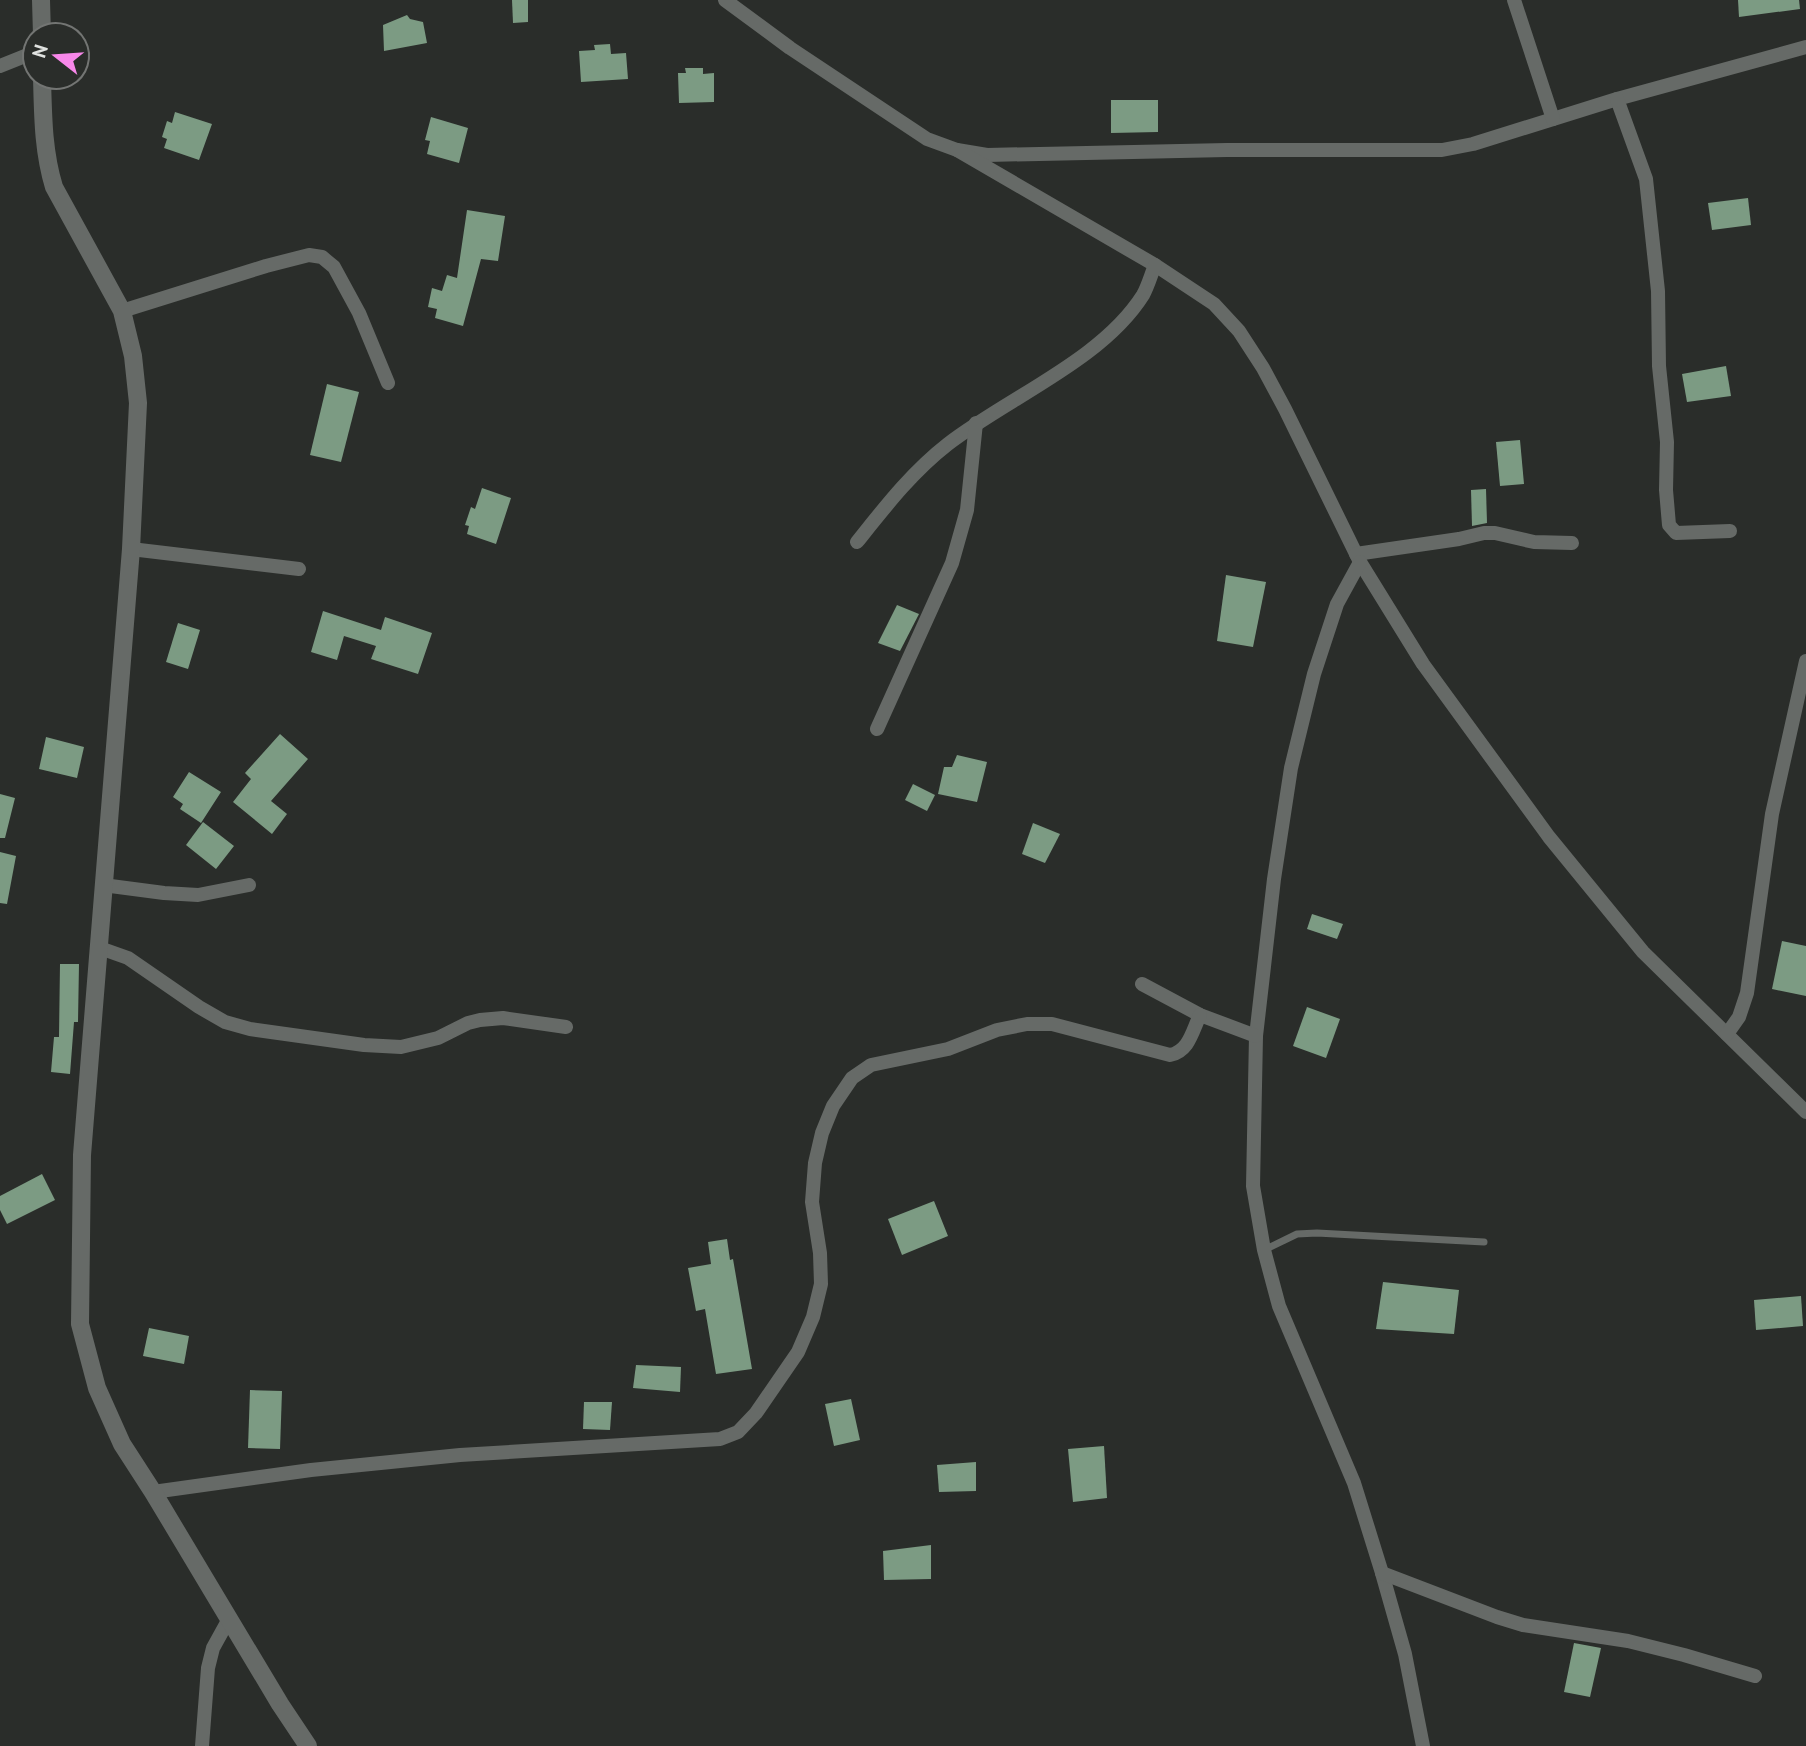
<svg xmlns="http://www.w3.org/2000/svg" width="1806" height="1746" viewBox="0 0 1806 1746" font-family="'PT Sans',sans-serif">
<rect width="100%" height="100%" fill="#2a2d2a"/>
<g fill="#7c9b83">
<path d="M512,0H528V22L513,23Z"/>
<path d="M1738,0H1799L1800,9L1739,17Z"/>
<path d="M407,15L410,19L423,22L427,43L384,51L383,25Z"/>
<path d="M610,44L611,54L626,53L628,79L581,82L579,51L595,50L594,45Z"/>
<path d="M685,68H703V74L714,73V102L679,103L678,73H686Z"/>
<path d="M1111,100H1158V132L1111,133Z"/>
<path d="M175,112L212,124L199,160L164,148L167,139L162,137L167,121L172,123Z"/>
<path d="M431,117L468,128L459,163L427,154L430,141L425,140Z"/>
<path d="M1748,198L1751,225L1712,230L1708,203Z"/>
<path d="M467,210L505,216L498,261L481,259L463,326L435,318L437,309L428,307L432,288L442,291L447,275L457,278Z"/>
<path d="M1726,366L1731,396L1687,402L1682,374Z"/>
<path d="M327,384L359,392L341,462L310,455Z"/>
<path d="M1520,440L1524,484L1500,486L1496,442Z"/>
<path d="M482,488L511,498L496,544L467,534L469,526L465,525L471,507L475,509Z"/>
<path d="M1486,489L1487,523L1472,526L1471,490Z"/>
<path d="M1226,575L1266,582L1253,647L1217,641Z"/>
<path d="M897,605L919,614L900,651L878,643Z"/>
<path d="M323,611L381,630L385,617L432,633L418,674L371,659L376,646L344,636L337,660L311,652Z"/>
<path d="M178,623L200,630L188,669L166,662Z"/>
<path d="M280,734L308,759L271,801L287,814L272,834L233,802L251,779L245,773Z"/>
<path d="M46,737L84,747L77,778L39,769Z"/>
<path d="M957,755L987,762L977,802L938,794L944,767H952Z"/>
<path d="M189,772L221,792L201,823L180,809L183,804L173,797Z"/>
<path d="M913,784L935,795L927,811L905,800Z"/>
<path d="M0,794L15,798L5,838H0Z"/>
<path d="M203,822L234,846L216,869L186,845Z"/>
<path d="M1033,823L1060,834L1045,863L1022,854Z"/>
<path d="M0,852L16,856L7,904L0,903Z"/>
<path d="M1312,914L1343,924L1337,939L1307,929Z"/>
<path d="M1782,941L1806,946V996L1772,989Z"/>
<path d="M60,964H79L78,1022H74L70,1074L51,1072L54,1037H59Z"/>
<path d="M1307,1007L1340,1019L1326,1058L1293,1046Z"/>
<path d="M42,1174L55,1200L7,1224L0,1210V1196Z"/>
<path d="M934,1201L948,1236L902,1255L888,1219Z"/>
<path d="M727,1239L730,1260L733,1259L752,1369L716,1374L705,1309L696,1311L688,1268L711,1264L708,1242Z"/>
<path d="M1383,1282L1459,1290L1454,1334L1376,1329Z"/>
<path d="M1801,1296L1803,1326L1756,1330L1754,1300Z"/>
<path d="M149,1328L189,1336L184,1364L143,1356Z"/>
<path d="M636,1365L681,1367L680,1392L633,1388Z"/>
<path d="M250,1390L282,1391L280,1449L248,1448Z"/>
<path d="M851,1399L860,1440L834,1446L825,1404Z"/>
<path d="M584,1402H612L610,1430L583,1429Z"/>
<path d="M1104,1446L1107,1498L1073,1502L1068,1449Z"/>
<path d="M976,1462V1491L939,1492L937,1465Z"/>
<path d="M931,1545V1579L884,1580L883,1551Z"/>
<path d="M1574,1643L1601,1648L1590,1697L1564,1692Z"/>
</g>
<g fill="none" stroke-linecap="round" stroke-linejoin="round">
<path stroke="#666a67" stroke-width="7" d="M1264,1250L1297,1234L1317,1233L1484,1242"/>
<g stroke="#666a67" stroke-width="14">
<path d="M725,0L790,48L927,139L957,150L987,155L1227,150H1442L1473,144L1617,99L1806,47"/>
<path d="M1514,0L1553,119"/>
<path d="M0,66L35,52"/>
<path d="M1617,99L1646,179L1658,291L1659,366L1667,442L1666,490L1669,525L1676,533L1730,531"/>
<path d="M957,150L1155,265L1214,304L1239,331L1263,368L1285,409L1360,562L1423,664L1549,837L1643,952L1806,1112"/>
<path d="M122,311L266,266L309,255L322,257L334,267L359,313L388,383"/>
<path d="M857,542C885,507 912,472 948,444C1009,397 1102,360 1143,295C1148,286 1151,275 1155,265"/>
<path d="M131,549L299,569"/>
<path d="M1356,554L1459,539L1484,533H1495L1534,542L1572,543"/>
<path d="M1360,562L1337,604L1314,674L1291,768L1274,879L1256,1036L1253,1186L1264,1250L1279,1306L1354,1483L1382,1573L1405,1654L1423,1746"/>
<path d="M877,729L952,563L967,510L976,423"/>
<path d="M103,885L164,893L198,895L249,885"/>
<path d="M97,947L128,958L199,1007L225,1022L250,1029L364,1045L401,1047L438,1038L468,1023L480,1020L503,1018L566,1027"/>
<path d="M1142,984L1200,1015L1256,1036"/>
<path d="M1727,1034L1739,1017L1747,993L1772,814L1806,661"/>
<path d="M153,1492L311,1470L460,1455L720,1439L738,1432L756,1413L798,1352L813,1317L821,1284L820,1253L812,1202L815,1163L822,1133L833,1106L852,1078L871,1065L948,1049L997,1030L1027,1024H1052L1170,1055C1189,1051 1192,1032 1200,1015"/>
<path d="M1382,1573L1497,1617L1523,1625L1628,1641L1684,1655L1755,1676"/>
<path d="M202,1746L208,1668L213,1648L229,1619"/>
</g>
<g stroke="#666a67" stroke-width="18">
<path d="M41,0L42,35"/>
<path d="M42,77C43,115 43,151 54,187L122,311L133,356L138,403L131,549L82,1155L80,1324L97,1388L122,1444L153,1492L280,1704L308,1746"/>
</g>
</g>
<g transform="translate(56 56) rotate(287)"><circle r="33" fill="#2a2d2a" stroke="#737573" stroke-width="2"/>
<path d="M0-5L12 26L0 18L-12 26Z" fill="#f888ea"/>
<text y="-10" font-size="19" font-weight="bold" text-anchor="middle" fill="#e0e2e0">N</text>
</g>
</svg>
